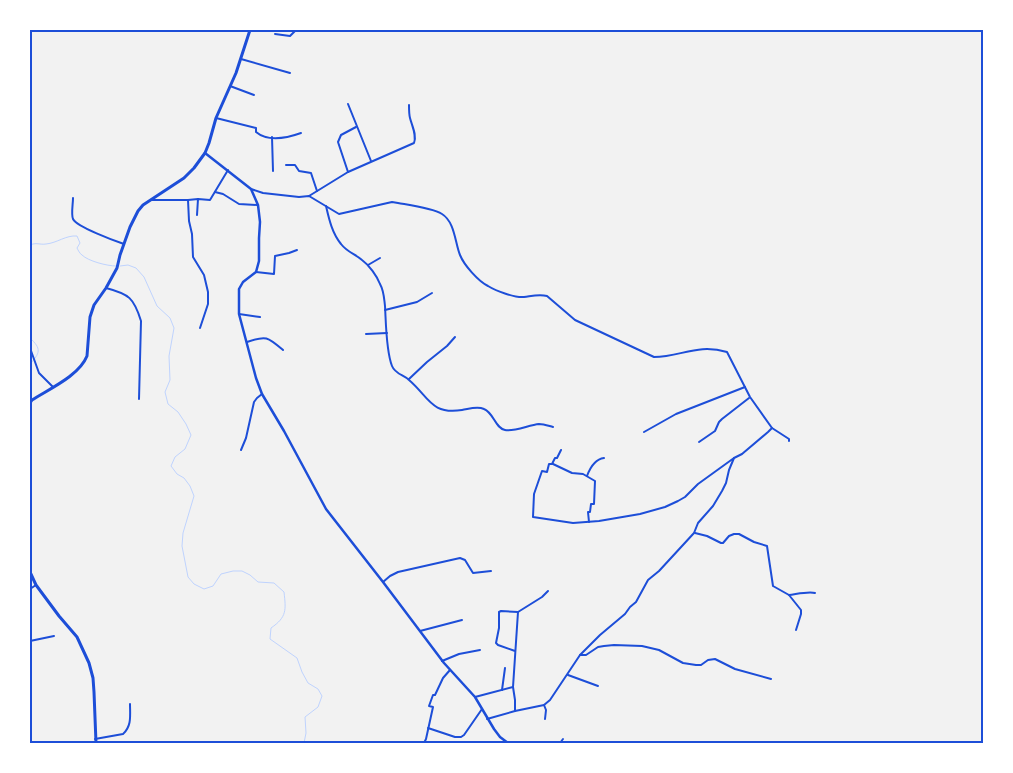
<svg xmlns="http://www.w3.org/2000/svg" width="1013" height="773" viewBox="0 0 1013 773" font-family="Karla,sans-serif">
<rect width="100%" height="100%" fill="#f2f2f2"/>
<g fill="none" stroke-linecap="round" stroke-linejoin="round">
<g stroke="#bfd3fe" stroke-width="1">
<path d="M30,245C36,242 40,245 46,244C57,243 66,235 77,236L80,243L77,248C78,250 80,254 82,255C88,261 107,266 116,266"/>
<path d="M120,266L128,265L136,268L144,277L157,306L170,318L174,328L169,356L170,380L165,392L168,404L178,412L186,424L191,435L185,449L175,457L171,466L177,474L184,478L190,486L194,496L183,533L182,546L188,577L194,584L204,589L213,586L221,574L233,571H242L250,575L258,582L274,583L284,592C286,610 287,617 271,628L270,639L297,658L302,672L308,683L318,689L322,696L318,707L305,717L306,733L304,743"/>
<path d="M30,338C42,349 40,353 30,364"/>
</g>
<g stroke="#1d4ed8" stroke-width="2">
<path d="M306,30L311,31"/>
<path d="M275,34L290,36L296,30"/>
<path d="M241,59L290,73"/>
<path d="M230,86L254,95"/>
<path d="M348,104L371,161"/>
<path d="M216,118L256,128V132C268,142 287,138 301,133"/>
<path d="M272,137L273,171"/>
<path d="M286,165H295L299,171L311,173L317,191"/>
<path d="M348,172L338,142L341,135L356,127"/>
<path d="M251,189L263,193L299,197L309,196L339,214L392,202L398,203C409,205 432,208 442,214C455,222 455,243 460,255C464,265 478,281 488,286C496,291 515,298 524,297C532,296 539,294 547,296L575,320L654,357C681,357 697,343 727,352L750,397L772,428"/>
<path d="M215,192L223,194L239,204L257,205"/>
<path d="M309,196L348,172L414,143C417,135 412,126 410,118C409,114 409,109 409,105"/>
<path d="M73,198C73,204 71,214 73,219C77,227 115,241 124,244"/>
<path d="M152,200H188L189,221L192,234L193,257L204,275L208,292V304L200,328"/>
<path d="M188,200L198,199L210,200L228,170"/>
<path d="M326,206C329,219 332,233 341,244C347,252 355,254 362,260C369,265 377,276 380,284C384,291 384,298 385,306C386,323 386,351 392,366C395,374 404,375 409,380C429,397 431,415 462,410C469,409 477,406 484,409C494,413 495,428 505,430C514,432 529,425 539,424C544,424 549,426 553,427"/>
<path d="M197,215L198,199"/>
<path d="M368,265L380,258"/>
<path d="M256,272L274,274L275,256L289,253L297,250"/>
<path d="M106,288C129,294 134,298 141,321L139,399"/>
<path d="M385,310L417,302L432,293"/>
<path d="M239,314L260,317"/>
<path d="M366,334L387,333"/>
<path d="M247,342C266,335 268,337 283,350"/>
<path d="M30,348L39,373L53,387"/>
<path d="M409,379L427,362L447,346L455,337"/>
<path d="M644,432L676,414L745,387"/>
<path d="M699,442L715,431L719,422L722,419L749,398"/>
<path d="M241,450L246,438L254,402L257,398L262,394"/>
<path d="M561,450L557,458H555L552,464H549L547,472L542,471L534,494L533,517L573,523L599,521L640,514L665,507L678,501L685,497L698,484L734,458"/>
<path d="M553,464L572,473L583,474L595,481L594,504H591L590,512H588L589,522"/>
<path d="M587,476C590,468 595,459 604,458"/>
<path d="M695,533L707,536L721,543H723L729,536L734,534H739L754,542L767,546L773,586L789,595L801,610V614L796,630"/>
<path d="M383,582L390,576L398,572L460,558L465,560L473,573L491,571"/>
<path d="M30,589L36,585"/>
<path d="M789,595C797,594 809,591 815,593"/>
<path d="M518,612L542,597L548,591"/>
<path d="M420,631L462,620"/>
<path d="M30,641L54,636"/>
<path d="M580,655H586L598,647L604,646L614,645L642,646L659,650L683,663L696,665H701L708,660L715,659L735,669L771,679"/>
<path d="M442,661L459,654L480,650"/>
<path d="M568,675L598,686"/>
<path d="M513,687L515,700V711"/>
<path d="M502,690L505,668"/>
<path d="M475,697L513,687L518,612L501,611L499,612V628L496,643L498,645L515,651"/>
<path d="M544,705L546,710L545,719"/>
<path d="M487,719L515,711L544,705L550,700L580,655L600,635L625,614L630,607L636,602L648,580L659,571L694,533L698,523L713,506L722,491L726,483L729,470L734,458L742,454L768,432L772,428L789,439V441"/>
<path d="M428,728L455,737H461L464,735L482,709"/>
<path d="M95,739L123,734C132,726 130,715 130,704"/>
<path d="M424,743L426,739L433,707L429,706L433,695H435L443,678L450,670"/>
<path d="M560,743L563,739"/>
</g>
<path stroke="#1d4ed8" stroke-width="2.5" d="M205,153L251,189L258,205L260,222L259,238V261L256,272L243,282L239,289V314L256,378L262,394L284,431L326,509L333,518L383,582L444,663L475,697L494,729L500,737L508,743"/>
<g stroke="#1d4ed8" stroke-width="3">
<path d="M30,403L32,400C49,389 79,376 87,356L90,317L94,305L106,288L117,268L120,255L130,227L138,211L143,205L184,178L194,168L205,153L209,143L216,118L236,73L250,30"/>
<path d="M30,572L36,585L59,616L77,637L89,663L93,678L94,692L96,743"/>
</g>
</g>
<rect width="1013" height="773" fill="none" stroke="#ffffff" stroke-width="62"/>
<rect x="31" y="31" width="951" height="711" fill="none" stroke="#1d4ed8" stroke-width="2"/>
</svg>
